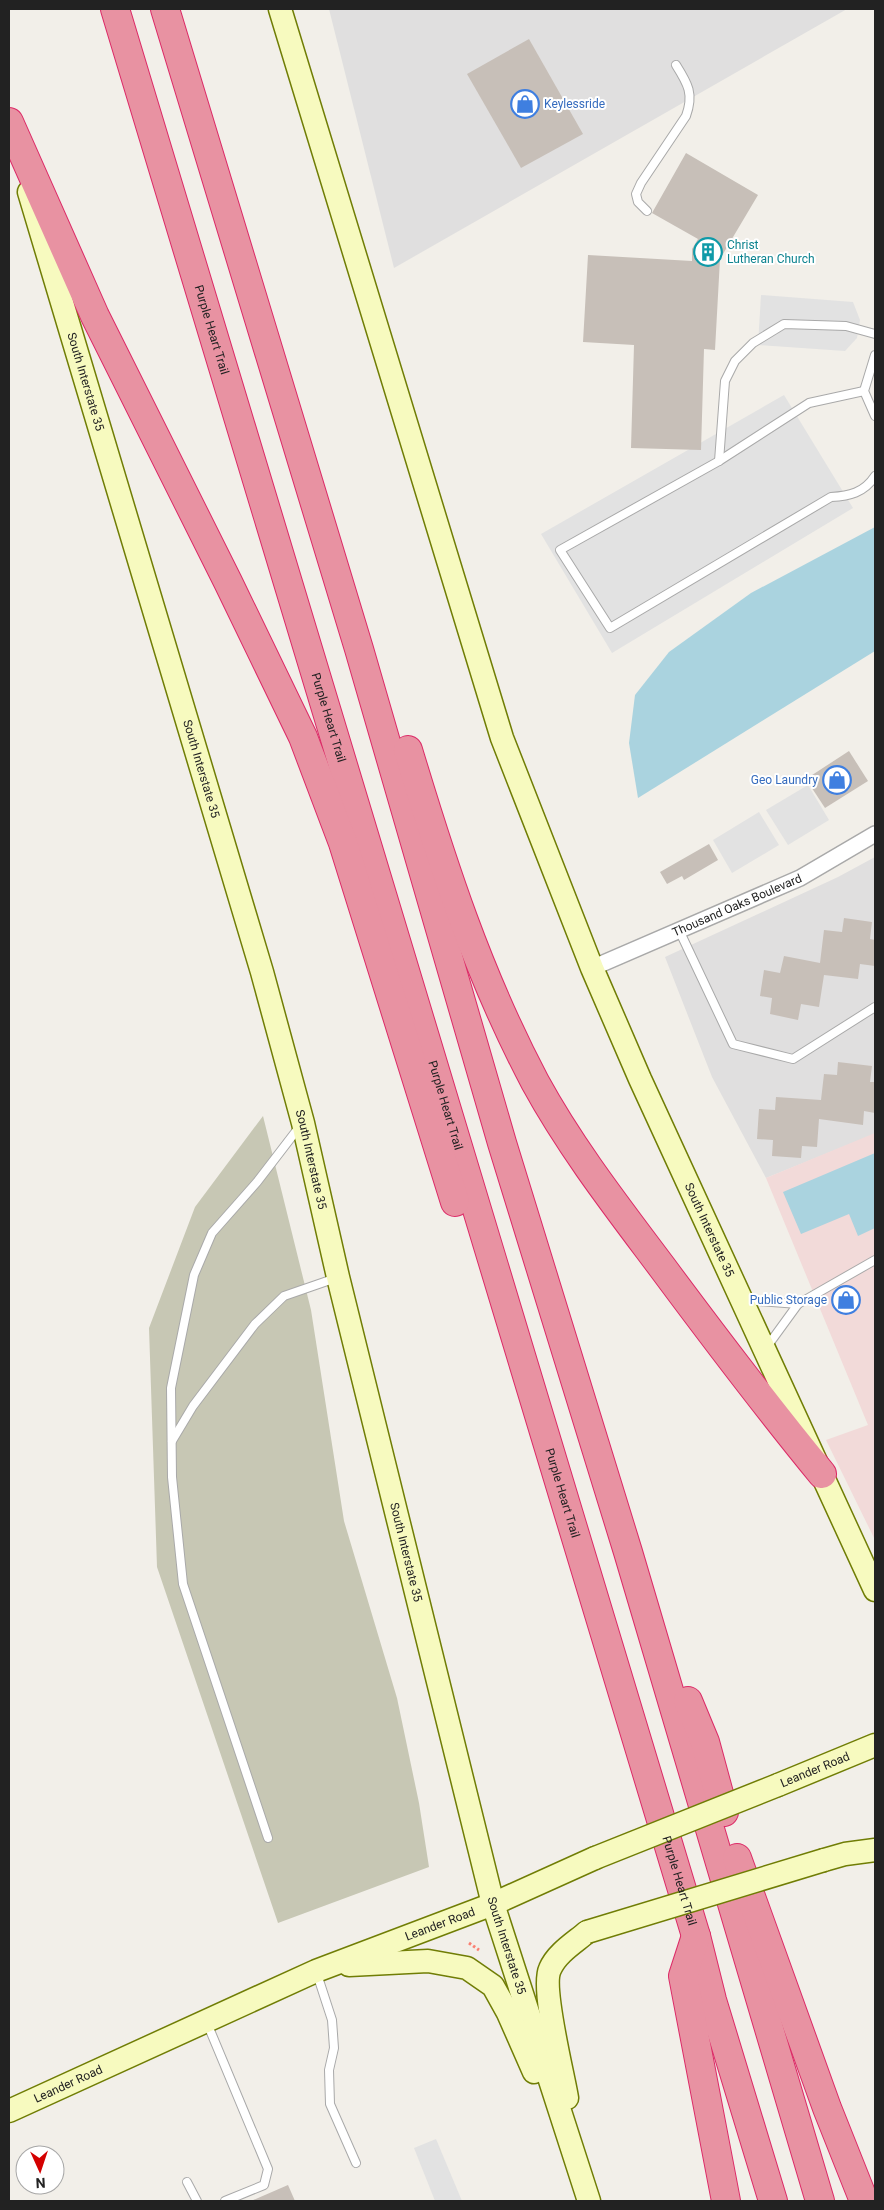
<svg xmlns="http://www.w3.org/2000/svg" width="884" height="2210" viewBox="0 0 884 2210" font-family="Roboto,sans-serif">
<rect width="100%" height="100%" fill="#f2efe9"/>
<g fill="#e0dfdf">
<path d="M329,9H847L394,268Z"/>
<path d="M875,857V1134L766,1178L712,1077L665,957L838,877Z"/>
</g>
<path fill="#f2dad9" d="M875,1133V1540L826,1440L868,1425L766,1178Z"/>
<path fill="#c7c7b4" d="M263,1116L311,1310L344,1521L397,1698L419,1803L429,1867L278,1923L157,1567L149,1328L195,1207Z"/>
<g fill="#e2e2e2">
<path d="M761,295L853,302L860,320L857,338L845,351L758,345Z"/>
<path d="M784,395L853,508L612,653L541,534Z"/>
<path d="M808,785L829,820L788,845L766,810Z"/>
<path d="M759,812L779,845L732,873L713,840Z"/>
<path d="M436,2139L462,2201H435L414,2148Z"/>
</g>
<g fill="#aad3df">
<path d="M875,527V651L638,798L629,743L635,695L669,652L751,593Z"/>
<path d="M875,1153V1228L858,1236L849,1214L801,1234L783,1192Z"/>
</g>
<g fill="#c7bfb8">
<path d="M529,39L583,134L521,168L467,74Z"/>
<path d="M686,153L758,195L720,259L715,350L704,349L701,450L631,448L634,345L583,342L588,255L692,261V249L698,239L652,213Z"/>
<path d="M849,751L868,781L825,808L806,779Z"/>
<path d="M709,844L718,860L684,880L682,876L667,884L660,872Z"/>
<path d="M844,918L872,922L870,939L875,940V966L860,964L858,979L824,975L819,1007L801,1004L798,1020L770,1014L772,998L760,996L764,970L780,973L784,956L820,963L824,930L842,932Z"/>
<path d="M838,1062L872,1066L870,1082H875V1113L864,1111L863,1125L819,1119L817,1147L802,1146L801,1158L772,1156L773,1140L757,1139L759,1109L775,1110L776,1097L821,1100L824,1074L837,1075Z"/>
<path d="M288,2185L295,2201H251Z"/>
</g>
<g fill="none" stroke-linecap="round" stroke-linejoin="round">
<defs>
<g id="service">
<path d="M647,211L638,202L636,194L641,183L686,116C694,94 688,84 676,65"/>
<path d="M875,355L864,391L875,416"/>
<path d="M864,391L809,403L719,461L560,550L610,628L831,497C849,496 864,493 875,476"/>
<path d="M719,461L725,381L735,361L753,343L784,324L846,326L875,334"/>
<path d="M679,930L733,1044L793,1059L875,1007"/>
<path d="M744,1300L798,1304L766,1348"/>
<path d="M798,1304L875,1260"/>
<path d="M172,1441L193,1406L255,1324L284,1296L336,1278"/>
<path d="M268,1838L183,1584L172,1477L171,1388L194,1275L212,1233L257,1182L300,1126"/>
<path d="M317,1974L332,2020L334,2048L329,2070L330,2104L356,2163"/>
<path d="M207,2023L268,2169L264,2185L225,2201"/>
<path d="M187,2182L197,2201"/>
</g>
<g id="minor">
<path id="s1" d="M592,968L800,878L875,834"/>
</g>
<g id="secondary">
<path id="s2" d="M280,9L502,738L592,968L640,1079L875,1590"/>
<path id="s3" d="M29,192L262,972L303,1123L338,1277L493,1904L589,2201"/>
<path id="s4" d="M778,1785L875,1745"/>
<path d="M824,1860L845,1854L875,1850"/>
<path d="M349,1965L428,1961L467,1968L493,1986L508,2013L534,2072"/>
<path d="M567,2098C563,2073 541,1988 550,1969C557,1953 574,1943 587,1932"/>
<path id="s5" d="M9,2111L316,1971L493,1904L595,1858"/>
</g>
<g id="motorway">
<path id="s6" d="M115,9L696,1936L712,2000L773,2201"/>
<path d="M165,9L359,649L502,1143L628,1552L820,2201"/>
<path d="M9,122L95,316L228,582L303,737L343,843L455,1202"/>
<path d="M408,750C443,866 478,974 535,1082C571,1148 617,1207 662,1267C714,1337 767,1407 822,1474"/>
<path d="M688,1701L705,1742L724,1812"/>
<path d="M737,1858L827,2108L864,2201"/>
<path d="M696,1936L683,1976L726,2201"/>
</g>
</defs>
<use href="#service" stroke="#a9a9a9" stroke-width="10"/>
<use href="#minor" stroke="#a9a9a9" stroke-width="18"/>
<use href="#secondary" stroke="#707d05" stroke-width="25"/>
<use href="#motorway" stroke="#dc2a67" stroke-width="30"/>
<path stroke="#fa8072" stroke-width="3" stroke-dasharray="2.5 2.5" stroke-linecap="butt" d="M469,1943L479,1950"/>
<use href="#service" stroke="#fff" stroke-width="8"/>
<use href="#minor" stroke="#fff" stroke-width="15"/>
<use href="#secondary" stroke="#f7fabf" stroke-width="22"/>
<use href="#motorway" stroke="#e892a2" stroke-width="28"/>
<defs>
<g id="secondary-bridge">
<path d="M595,1858L778,1785"/>
<path d="M587,1932L824,1860"/>
</g>
</defs>
<use href="#secondary-bridge" stroke="#707d05" stroke-width="25" stroke-linecap="butt"/>
<use href="#secondary-bridge" stroke="#f7fabf" stroke-width="22"/>
</g>
<defs>
<symbol id="shop-ring" viewBox="-11 -11 22 22"><circle r="9.5" fill="#fff" stroke="#3f7fe0" stroke-width="1.5"/><path d="M-5-2.5h2.3a2.7 3.5 0 0 1 5.4 0H5L5.5 6h-11ZM-1.5-2.5h3a1.5 2.3 0 0 0-3 0Z" fill="#3f7fe0"/></symbol>
<symbol id="building-ring" viewBox="-11 -11 22 22"><circle r="9.5" fill="#fff" stroke="#0f9aa8" stroke-width="1.5"/><path d="M-4-6H4V6H1V3H-1V6H-4ZM-2.5-4.3h1.7v1.8h-1.7ZM.8-4.3h1.7v1.8H.8ZM-2.5-1h1.7V.8h-1.7ZM.8-1h1.7V.8H.8Z" fill="#0f9aa8"/></symbol>
</defs>
<g fill-rule="evenodd">
<use href="#shop-ring" x="509" y="88" width="32" height="32"/>
<use href="#building-ring" x="692" y="236" width="32" height="32"/>
<use href="#shop-ring" x="821" y="764" width="32" height="32"/>
<use href="#shop-ring" x="830" y="1284" width="32" height="32"/>
</g>
<g text-anchor="middle" stroke-width="4" stroke-linejoin="round" paint-order="stroke">
<g font-size="12" fill="#366cbe" stroke="#fff" text-anchor="end">
<text x="544" y="108" text-anchor="start">Keylessride</text>
<text x="818" y="784">Geo Laundry</text>
<text x="827" y="1304">Public Storage</text>
</g>
<g font-size="12" fill="#0d838f" stroke="#fff" text-anchor="start">
<text x="727" y="249">Christ<tspan x="727" dy="14">Lutheran Church</tspan></text>
</g>
<g font-size="12" fill="#222" stroke="#fff">
<text dy="4" stroke="none"><textPath href="#s6" startOffset="335">Purple Heart Trail</textPath></text>
<text dy="4" stroke="none"><textPath href="#s3" startOffset="198">South Interstate 35</textPath></text>
<text dy="4" stroke="none"><textPath href="#s6" startOffset="740">Purple Heart Trail</textPath></text>
<text dy="4" stroke="none"><textPath href="#s3" startOffset="602">South Interstate 35</textPath></text>
<text dy="4" stroke="none"><textPath href="#s1" startOffset="158">Thousand Oaks Boulevard</textPath></text>
<text dy="4" stroke="none"><textPath href="#s6" startOffset="1145">Purple Heart Trail</textPath></text>
<text dy="4" stroke="none"><textPath href="#s3" startOffset="1008">South Interstate 35</textPath></text>
<text dy="4" stroke="none"><textPath href="#s2" startOffset="1296">South Interstate 35</textPath></text>
<text dy="4" stroke="none"><textPath href="#s6" startOffset="1550">Purple Heart Trail</textPath></text>
<text dy="4" stroke="none"><textPath href="#s3" startOffset="1412">South Interstate 35</textPath></text>
<text dy="4" stroke="none"><textPath href="#s4" startOffset="40">Leander Road</textPath></text>
<text dy="4" stroke="none"><textPath href="#s6" startOffset="1955">Purple Heart Trail</textPath></text>
<text dy="4" stroke="none"><textPath href="#s5" startOffset="470">Leander Road</textPath></text>
<text dy="4" stroke="none"><textPath href="#s3" startOffset="1818">South Interstate 35</textPath></text>
<text dy="4" stroke="none"><textPath href="#s5" startOffset="65">Leander Road</textPath></text>
</g>
</g>
<rect width="884" height="2210" fill="none" stroke="#222222" stroke-width="20"/>
<g transform="translate(40 2170) rotate(177)"><circle r="24" fill="#ffffff" stroke="#a7a7a7"/>
<path d="M0-4L9 19L0 12L-9 19Z" fill="#d40000"/>
<text y="-8" font-size="14" font-weight="bold" text-anchor="middle" fill="#222222">N</text>
</g>
</svg>
